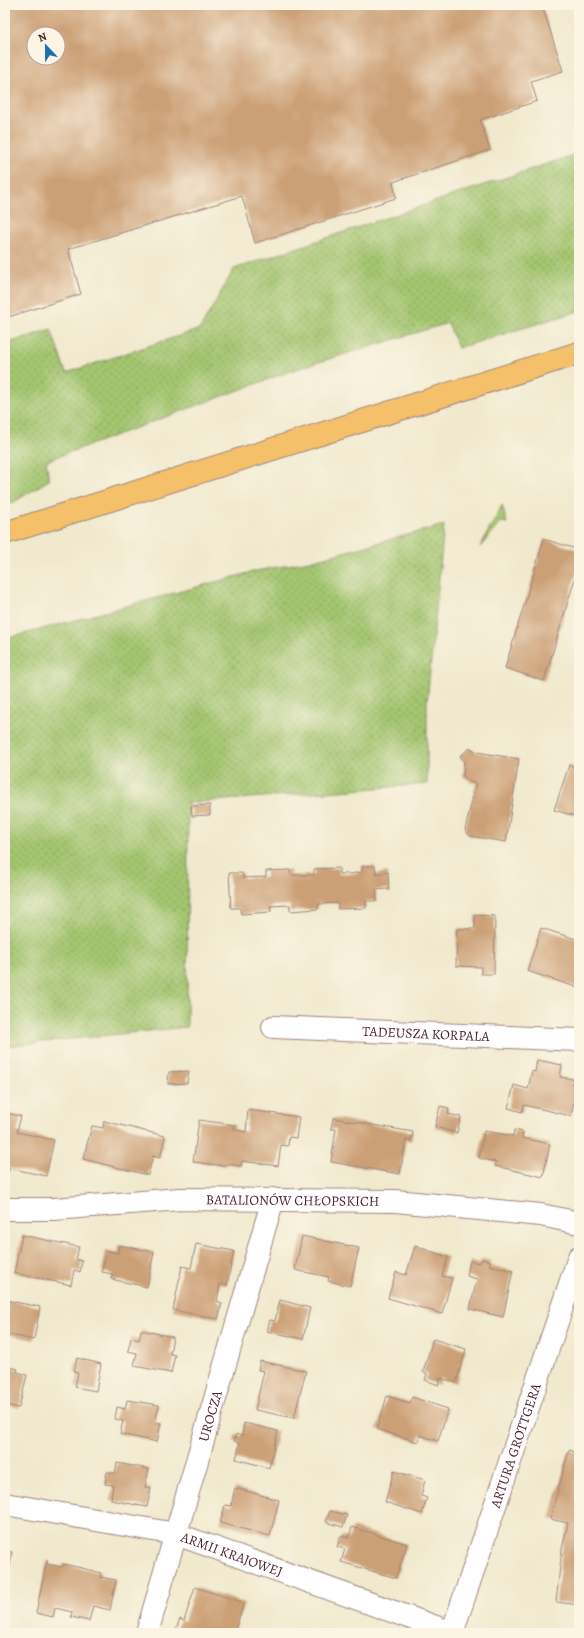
<svg xmlns="http://www.w3.org/2000/svg" width="584" height="1638" viewBox="0 0 584 1638" font-family="Alegreya,serif">
<defs>
<pattern id="grass-dots" width="8" height="8" patternUnits="userSpaceOnUse"><rect width="8" height="8" fill="#a3c56f"/><path d="M2 2h.1M6 6h.1" fill="none" stroke="#879f5b" stroke-width="1.8" stroke-linecap="round"/></pattern>
</defs>
<rect width="100%" height="100%" fill="#fcf5e5"/>
<filter id="ink" filterUnits="userSpaceOnUse"><feTurbulence type="fractalNoise" baseFrequency=".025" numOctaves="2"/><feDisplacementMap in="SourceGraphic" scale="8" xChannelSelector="R" yChannelSelector="G"/><feConvolveMatrix kernelMatrix="1 2 1 2 8 2 1 2 1" color-interpolation-filters="sRGB"/></filter>
<filter id="wash" filterUnits="userSpaceOnUse"><feTurbulence type="fractalNoise" baseFrequency=".012" numOctaves="4" result="noise"/><feDisplacementMap in="SourceGraphic" scale="16" xChannelSelector="R" yChannelSelector="G"/><feGaussianBlur stdDeviation="0.9" result="paint"/><feColorMatrix in="noise" values="0 0 0 0 0 0 0 0 0 0 0 0 0 0 0 0 0 1.4 0 .05"/><feComposite in="paint" operator="in"/></filter>
<g filter="url(#wash)">
<rect width="100%" height="100%" fill="#f0e9cd"/>
<g fill="url(#grass-dots)" stroke="#76724d">
<path d="M579,153V311L458,348L448,323L299,368L46,461L49,480L14,502L5,505V344L51,329L66,373L200,329L234,269Z"/>
<path d="M502,505L507,523L501,522L480,547Z"/>
<path d="M444,525L427,703V784L188,803L187,1027L5,1046V639L256,571L310,561Z"/>
</g>
<g id="blocks">
<g fill="#cca077" fill-rule="evenodd">
<path d="M5,5H542L563,71L531,81L537,101L480,120L490,150L393,182L396,198L255,243L242,196L68,249L81,294L5,318ZM34,34H58V58H34Z"/>
<path d="M544,539L579,550V565L544,681L505,668Z"/>
<path d="M470,748L477,752L519,759L506,842L470,836L465,830L476,783H472L463,776L464,762L460,756Z"/>
<path d="M569,765L579,768V817L554,810Z"/>
<path d="M210,805V815L192,816L191,806Z"/>
<path d="M362,866H375L376,874L388,872L389,891L387,889L376,890L377,901H366V908L338,909V903L318,904V909L290,911V905L270,906L271,912L241,914L240,908H231L229,873H242L243,878L266,877V871L290,870L291,875H314V869L339,868V874H350L362,872Z"/>
<path d="M475,915L495,916L494,974H481V967L456,966L457,929H475Z"/>
<path d="M541,928L579,940V988L527,971Z"/>
<path d="M537,1060L562,1065L560,1077L573,1079L572,1084L577,1085L571,1116L524,1105L522,1112L508,1108L514,1085L528,1089L532,1071L535,1072Z"/>
<path d="M189,1071L187,1083L168,1084L169,1072Z"/>
<path d="M440,1106L449,1108L448,1114L461,1117L457,1133L435,1127Z"/>
<path d="M248,1110L299,1117L296,1138L289,1137L288,1146L281,1145L278,1166L242,1161L241,1166L227,1164L226,1166L193,1162L199,1120L235,1125L234,1129L246,1132Z"/>
<path d="M5,1113L21,1116L17,1132L54,1140L46,1176L9,1168V1171L5,1170Z"/>
<path d="M333,1118L413,1132L411,1141L406,1140L400,1174L331,1162L336,1129H331Z"/>
<path d="M104,1121L165,1136L160,1158L153,1156L148,1175L83,1159L92,1126L103,1128Z"/>
<path d="M514,1130L523,1132L522,1138L550,1144L543,1177L495,1166L496,1162L479,1158L484,1131L513,1136Z"/>
<path d="M22,1235L79,1247L76,1259L82,1261L80,1272L74,1270L71,1285L14,1273Z"/>
<path d="M302,1236L359,1248L350,1286L328,1281L329,1277L295,1270Z"/>
<path d="M196,1244L234,1251L227,1285L220,1284L217,1301L222,1303L218,1319L173,1310L182,1266L191,1268Z"/>
<path d="M119,1245L154,1252L147,1287L111,1279L113,1274L102,1272L106,1251L118,1253Z"/>
<path d="M415,1246L448,1257L442,1276L452,1278L442,1314L388,1298L396,1272L406,1275Z"/>
<path d="M482,1259L491,1261L489,1265L513,1271L503,1317L470,1309L477,1279L467,1276L470,1261L480,1263Z"/>
<path d="M5,1300L40,1307L34,1340L5,1334Z"/>
<path d="M280,1300L310,1308L303,1339L267,1331L270,1320L275,1321Z"/>
<path d="M141,1330L173,1337L170,1354L175,1355L171,1373L134,1366L137,1353L128,1351L131,1338L139,1340Z"/>
<path d="M433,1339L466,1349L456,1383L440,1378L439,1385L425,1380L427,1374L423,1372Z"/>
<path d="M77,1358L101,1364L96,1391L75,1387L78,1373L74,1372Z"/>
<path d="M260,1361L306,1371L294,1418L255,1410L264,1371L258,1370Z"/>
<path d="M5,1366L18,1369L17,1372L27,1375L19,1408L5,1405Z"/>
<path d="M387,1396L410,1403L412,1397L448,1409L438,1441L420,1435L418,1442L377,1429Z"/>
<path d="M127,1400L159,1405L155,1423H161L157,1442L120,1434L123,1421L115,1419L117,1407L125,1409Z"/>
<path d="M244,1423L278,1431L269,1468L236,1459L240,1443L234,1441L236,1434L242,1436Z"/>
<path d="M569,1450L579,1453V1605L556,1602L562,1549L568,1523L550,1519Z"/>
<path d="M117,1463L149,1469L145,1487L151,1488L147,1507L111,1500L113,1485L105,1484L107,1472L115,1473Z"/>
<path d="M394,1471L425,1480L421,1496L427,1498L422,1514L385,1502Z"/>
<path d="M235,1488L279,1500L270,1536L220,1523L225,1505L231,1506Z"/>
<path d="M330,1511L347,1515L343,1527L326,1522Z"/>
<path d="M352,1527L407,1544L396,1578L341,1562L345,1549L337,1547L341,1536L349,1538Z"/>
<path d="M5,1551L12,1552L6,1587L5,1586Z"/>
<path d="M47,1560H48L47,1564L62,1567L63,1564L82,1568L101,1573L100,1577L116,1580L110,1610L93,1606L89,1621L71,1617L72,1612L55,1608L53,1617L36,1613Z"/>
<path d="M195,1587L244,1603L234,1633H181V1631L176,1629L180,1619L184,1621Z"/>
</g>
</g>
</g>
<g filter="url(#ink)">
<use href="#blocks" fill-opacity="0" stroke="#9d847c" stroke-width="1"/>
<g fill="none" stroke-linecap="round" stroke-linejoin="round">
<defs>
<g id="minor">
<path id="s1" d="M273,1027L579,1040"/>
<path id="s2" d="M5,1209H54L180,1199L395,1201L541,1215L579,1223"/>
<path id="s3" d="M5,1504L176,1534L453,1633"/>
<path id="s4" d="M147,1633L273,1199"/>
</g>
<g id="tertiary">
<path id="s5" d="M452,1633L579,1257"/>
</g>
<path id="primary" d="M5,533L579,353"/>
</defs>
<use href="#minor" stroke="#9d847c" stroke-width="24"/>
<use href="#tertiary" stroke="#9d847c" stroke-width="24"/>
<use href="#primary" stroke="#9d847c" stroke-width="24"/>
<use href="#minor" stroke="#fff" stroke-width="22"/>
<use href="#tertiary" stroke="#fff" stroke-width="22"/>
<use href="#primary" stroke="#f4c16a" stroke-width="22"/>
</g>
</g>
<g text-anchor="middle" stroke-width="3" stroke-linejoin="round" paint-order="stroke">
<g font-size="14" fill="#4a1f2b" stroke="#fcf5e5">
<text dy="5" stroke="none"><textPath href="#s1" startOffset="153">TADEUSZA KORPALA</textPath></text>
<text dy="5" stroke="none"><textPath href="#s2" startOffset="288">BATALIONÓW CHŁOPSKICH</textPath></text>
<text dy="5" stroke="none"><textPath href="#s4" startOffset="226">UROCZA</textPath></text>
<text dy="5" stroke="none"><textPath href="#s5" startOffset="198">ARTURA GROTTGERA</textPath></text>
<text dy="5" stroke="none"><textPath href="#s3" startOffset="233">ARMII KRAJOWEJ</textPath></text>
</g>
</g>
<rect width="584" height="1638" fill="none" stroke="#fcf5e5" stroke-width="20"/>
<g transform="translate(46 46) rotate(338)"><circle r="19" fill="#fcf5e5" stroke="#b59f9b"/>
<path d="M0-3L7 15L0 10L-7 15Z" fill="#1f6fb2"/>
<text y="-6" font-size="11" font-weight="bold" text-anchor="middle" fill="#4a1f2b">N</text>
</g>
</svg>
